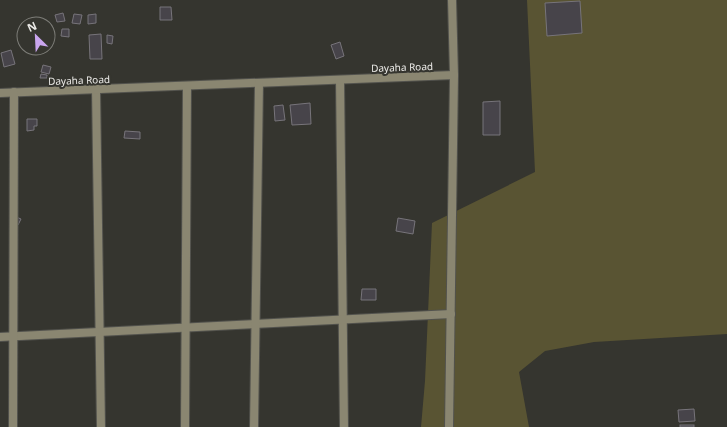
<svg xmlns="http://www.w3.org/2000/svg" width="727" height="427" viewBox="0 0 727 427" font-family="'Noto Sans',sans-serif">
<rect width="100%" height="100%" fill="#35352f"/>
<path fill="#595433" d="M527,0H727V334L594,342L545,351L519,372L529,427H421L425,381L432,223L535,172Z"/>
<g fill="#47444a" stroke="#77747a">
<path d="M580,1L582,33L547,36L545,3Z"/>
<path d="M160,7H171L172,20H160Z"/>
<path d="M63,13L65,21L57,22L55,15Z"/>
<path d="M74,14L82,15L80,24L72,23Z"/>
<path d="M96,14V23L88,24V15Z"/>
<path d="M62,29H69V37L61,36Z"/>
<path d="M101,34L102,59H90L89,35Z"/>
<path d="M107,35L113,36L112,44L107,43Z"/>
<rect x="21" y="39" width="3" height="5"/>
<path d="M340,42L344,56L336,59L331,45Z"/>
<path d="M11,50L15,64L4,67L1,53Z"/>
<path d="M43,65L51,67L49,74L41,72Z"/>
<path d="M41,74L47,75V78H40Z"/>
<path d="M500,101V135H483V102Z"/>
<path d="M310,103L311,124L292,125L290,105Z"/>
<path d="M283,105L285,120L275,121L274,106Z"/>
<path d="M27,119H37V126H34V130L27,131Z"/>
<path d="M125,131L140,132V139L124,138Z"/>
<path d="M14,216L21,219L18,225L11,221Z"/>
<path d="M398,218L415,221L413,234L396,231Z"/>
<path d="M362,289H376V300H361Z"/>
<path d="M694,409L695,421L679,422L678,410Z"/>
<rect x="680" y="425" width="14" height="2"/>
</g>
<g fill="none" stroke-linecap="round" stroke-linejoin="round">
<defs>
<g id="street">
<path d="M452,0L454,75"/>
<path d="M340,80L344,427"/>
<path d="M96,89L101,427"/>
<path d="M0,93L454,75L449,427"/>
<path d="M0,337L451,314"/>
<path d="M13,427L14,92"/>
<path d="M185,427L187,86"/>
<path d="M254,427L259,83"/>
</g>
</defs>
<use href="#street" stroke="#52524d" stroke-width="10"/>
<use href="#street" stroke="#8a8671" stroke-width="8"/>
</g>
<g text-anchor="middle" stroke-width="4" stroke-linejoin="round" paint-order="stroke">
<g font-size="10" fill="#ecebe8" stroke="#35352f">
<text transform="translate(402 67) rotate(-2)" y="4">Dayaha Road</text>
<text transform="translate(79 80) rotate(-2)" y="4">Dayaha Road</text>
</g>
</g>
<g transform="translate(36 36) rotate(336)"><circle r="19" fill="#35352f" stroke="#7e7e79"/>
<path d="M0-3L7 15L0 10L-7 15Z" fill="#c9a5ee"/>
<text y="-6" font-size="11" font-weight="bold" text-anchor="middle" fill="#ecebe8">N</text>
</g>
</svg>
